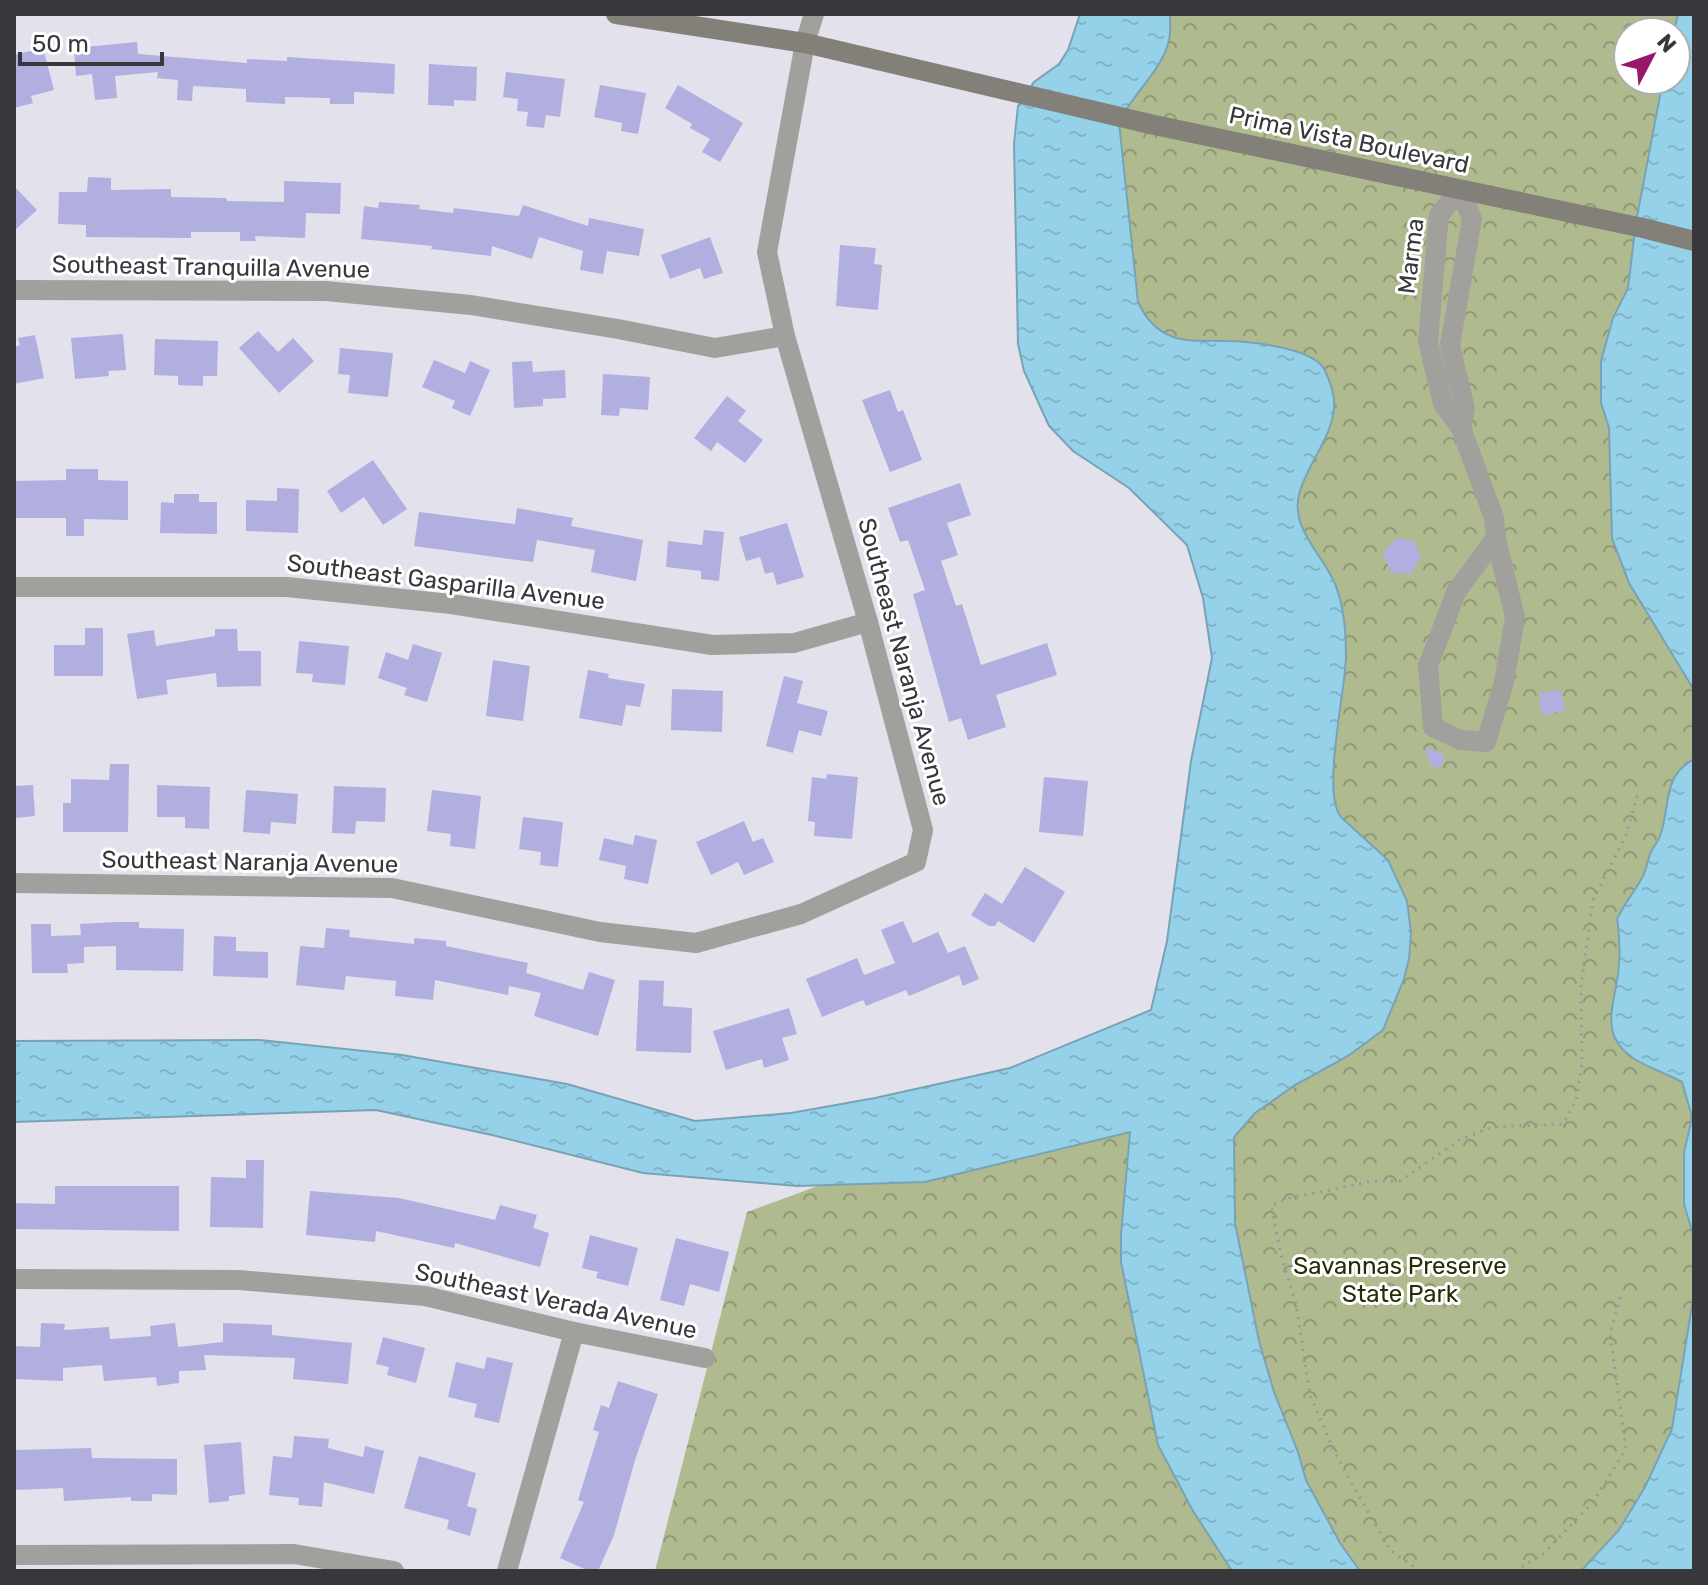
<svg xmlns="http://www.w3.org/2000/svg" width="1708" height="1585" viewBox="0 0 1708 1585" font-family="Rubik,sans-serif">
<defs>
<pattern id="park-crowns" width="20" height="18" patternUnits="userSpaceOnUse" patternTransform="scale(2)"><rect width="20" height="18" fill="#afbb8f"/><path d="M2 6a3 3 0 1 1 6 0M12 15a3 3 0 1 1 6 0" fill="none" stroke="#8f9976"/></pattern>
<pattern id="water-ripples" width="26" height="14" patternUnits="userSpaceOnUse" patternTransform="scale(2)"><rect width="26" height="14" fill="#95d1e9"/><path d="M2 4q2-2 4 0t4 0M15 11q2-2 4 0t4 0" fill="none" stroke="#81b4c9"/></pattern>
</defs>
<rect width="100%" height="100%" fill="#e2e1ec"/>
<path fill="url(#park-crowns)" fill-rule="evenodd" d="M1119,14H1694V1571H655L747,1212L968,1131L1233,1041L1283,647L1099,389ZM1628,32H1676V80H1628Z"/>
<g fill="url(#water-ripples)" stroke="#79a3b5" stroke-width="2">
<path d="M1080,14H1170C1170,22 1171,32 1169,40C1163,69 1132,95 1119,122L1138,302C1145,317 1155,330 1171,336C1187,343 1207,340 1225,341C1249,341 1307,347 1323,367C1326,372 1330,383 1332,389C1343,426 1310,457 1300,491C1288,527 1323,554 1335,584C1344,605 1346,633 1346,656C1346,689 1321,793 1341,817L1388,860L1407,901L1411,932L1409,959L1404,979L1383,1030L1348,1056L1295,1085L1255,1113L1234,1137L1235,1223L1259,1341L1274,1392L1298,1452L1306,1480L1340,1543L1360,1571H1232L1193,1511L1158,1445L1121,1262V1235L1130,1132L925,1182L797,1186L643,1173L492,1135L376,1110L14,1122V1041L260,1040L402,1055L567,1084L695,1121L791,1113L875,1098L1010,1068L1151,1010L1167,941L1191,761L1212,658L1203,598L1187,545L1129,488L1073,451L1049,426L1024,371L1018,344L1014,144L1018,106L1034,82L1059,64L1068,50Z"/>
<path d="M1678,14H1694V690L1629,583L1612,538L1609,428L1601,403V361L1613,318L1628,288L1636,222L1663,80H1676L1674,32Z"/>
<path d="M1694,759V1238L1684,1204V1153L1692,1117L1682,1082C1667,1074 1650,1068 1636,1060C1594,1034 1618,1000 1619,963C1620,952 1619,929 1617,919C1624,904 1635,891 1643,876C1647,869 1647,860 1651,852C1653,847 1658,842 1660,836C1671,807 1661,777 1694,759Z"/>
<path d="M1694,1293V1571H1581L1619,1530L1645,1487L1672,1429Z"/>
</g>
<g fill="#b1afe0">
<path d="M137,42L138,54L247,63V59L287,61V57L395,64L394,94L354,92V104H330V98L285,97V104L246,102V89L193,86L192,101L177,100L178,80L157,78L158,72L115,76L117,98L95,100L92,74L76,76L74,48Z"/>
<path d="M43,48L54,90L31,96L33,103L14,108V55Z"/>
<path d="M429,64L477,67L476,101L454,100V106L428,105Z"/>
<path d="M506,72L565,79L560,117L546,115L544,128L526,126L528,112L517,111L518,99L503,97Z"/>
<path d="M600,85L646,93L638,134L621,131L622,123L594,117Z"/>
<path d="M678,85L743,123L720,162L702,152L710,139L690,128L692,124L665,108Z"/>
<path d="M88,177L111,178V190L171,189V197L226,198L227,201L284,202V181L341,183L340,214L306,213L305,238L255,236L256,241H240V232H191V238L86,237V225L58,224L59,192H87Z"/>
<path d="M14,186L37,210L14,231Z"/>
<path d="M379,202L420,205L419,209L453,213L454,208L519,216L523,205L588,226L589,218L644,229L639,256L607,251L603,274L580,270L583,251L539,237L532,259L492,246L491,256L431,249L432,246L361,239L364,206L378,208Z"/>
<path d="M710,237L723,273L704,279L700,268L670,279L661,255Z"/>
<path d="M840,245L876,248L874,264L882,265L878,310L836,306Z"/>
<path d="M258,331L278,352L293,338L314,361L279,393L239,348Z"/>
<path d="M123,334L126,370L108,371L109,376L75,379L71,338Z"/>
<path d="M35,335L44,378L14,384V347L20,345L18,338Z"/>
<path d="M155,339L218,341L217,376H203V386L178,385V376L154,375Z"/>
<path d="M340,348L393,353L388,397L348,393L350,375L338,374Z"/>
<path d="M434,360L465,373L470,361L490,370L470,416L452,408L455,401L422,387Z"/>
<path d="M532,361L533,372L565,370L566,398L543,399V406L514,408L512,362Z"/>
<path d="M603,374L650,377L648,410L620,408L619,416L601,415Z"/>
<path d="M890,390L898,412L903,410L922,460L890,472L862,400Z"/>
<path d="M727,396L746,411L738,421L763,440L745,463L717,442L711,451L694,438Z"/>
<path d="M373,460L407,509L383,525L364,497L341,513L327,491Z"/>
<path d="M66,469H98V480L128,481V520L84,519V536H66V518H14V481L66,480Z"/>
<path d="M960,483L971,515L947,523L958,555L941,561L956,606L962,604L981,665L1047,643L1057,675L996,695L1006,727L968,740L961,718L949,722L913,594L925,590L908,540L900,542L888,508Z"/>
<path d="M277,488L299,489L298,533L246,531V500L277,501Z"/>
<path d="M174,494H199V502H217V534L160,533L161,502L174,503Z"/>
<path d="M517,508L573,518L571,526L643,540L636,581L591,572L595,550L537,540L533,562L414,546L419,512L515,524Z"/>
<path d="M787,523L804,577L777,585L773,572L765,574L760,557L746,561L739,537Z"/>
<path d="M704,530L724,532L719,581L701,579V571L666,567L668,541L702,545Z"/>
<path d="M1397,538L1414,541L1421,557L1411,574L1392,573L1382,554Z"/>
<path d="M85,628H103V676H54V645H85Z"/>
<path d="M215,629H237L238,651H261V686L217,687L216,673L166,680L168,694L137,699L127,634L154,630L156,646L215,636Z"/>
<path d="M299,641L349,646L345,685L312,682L313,674L296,673Z"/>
<path d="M413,644L442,653L427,702L404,695L407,688L378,678L386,652L408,660Z"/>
<path d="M493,660L530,666L523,721L486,716Z"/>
<path d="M588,670L609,674L608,678L645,684L640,707L626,705L622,726L579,718Z"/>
<path d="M784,676L803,681L797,703L828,711L821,736L799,730L793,753L766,746Z"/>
<path d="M672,689L723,691L722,732L671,730Z"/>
<path d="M1561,690L1565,711L1542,715L1539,693Z"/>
<path d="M1425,747L1443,754L1444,762L1438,768L1430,765Z"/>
<path d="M110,764H129L128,832H63V803H71V779L109,780Z"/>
<path d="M827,774L858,777L852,839L814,836L815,822L808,821L812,777L826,779Z"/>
<path d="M1044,777L1088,781L1083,836L1039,832Z"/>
<path d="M33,785L35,816L14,818V786Z"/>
<path d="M157,785L210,787L209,829L185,828V817H157Z"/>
<path d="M334,786L386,788L385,822L356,821L355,834L332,833Z"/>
<path d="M246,790L298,794L296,824L271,822L270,834L243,832Z"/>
<path d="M432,790L481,796L475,849L450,846L451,834L427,831Z"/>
<path d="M523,817L563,822L558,867L540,865L541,852L519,849Z"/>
<path d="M744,821L753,842L763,838L774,862L744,875L738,862L711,875L696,842Z"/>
<path d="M635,835L657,840L648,884L624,879L626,866L599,860L604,838L633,845Z"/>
<path d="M1025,867L1065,892L1034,943L998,921L995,926H989L971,915L985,893L1002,904Z"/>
<path d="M903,921L913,943L938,932L948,953L965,946L979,979L963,986L959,975L909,996L906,990L866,1006L863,1000L822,1017L806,979L857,958L864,975L895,963L881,930Z"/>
<path d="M117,922H139V928L184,929L183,971L116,970V946L84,947V963L67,964L68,973H32L31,924H51V936L81,935L80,924Z"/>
<path d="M326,928L350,930L349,937L414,944V938L446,941V946L528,963L526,973L583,990L589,972L615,980L598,1036L534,1016L541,993L509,986L508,995L435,980L433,1000L395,996L396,981L346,976L344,990L296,985L300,946L324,948Z"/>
<path d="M214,936L236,937V951L268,952V978L213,976Z"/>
<path d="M639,980L664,981L663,1006L692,1008L691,1053L636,1051Z"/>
<path d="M789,1008L797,1034L782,1038L789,1060L764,1068L762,1059L726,1070L713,1031Z"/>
<path d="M246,1160H264L263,1228L210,1227L211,1177L246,1178Z"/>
<path d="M55,1186H179V1231L14,1229V1203L55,1204Z"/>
<path d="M310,1191L399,1198L495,1220L500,1205L537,1215L533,1228L549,1233L540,1267L455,1243L454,1248L376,1231L375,1242L306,1235Z"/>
<path d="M590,1235L638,1248L628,1286L596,1278L598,1272L582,1268Z"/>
<path d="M676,1238L729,1252L719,1292L690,1284L684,1306L660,1300Z"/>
<path d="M41,1323L65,1324L64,1330L109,1327L110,1339L151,1336L150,1326L175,1323L178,1347L223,1342V1323L272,1325V1335L352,1343L348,1384L293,1379L295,1358L204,1355L206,1370L179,1371V1383L157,1386L156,1377L104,1381L102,1365L63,1368V1381L14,1379V1346L40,1347Z"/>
<path d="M383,1337L425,1348L416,1383L387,1375L389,1367L376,1364Z"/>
<path d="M487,1357L513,1363L499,1423L474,1417L477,1404L448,1397L456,1362L484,1369Z"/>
<path d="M618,1381L658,1394L635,1460L614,1535L598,1571H589L560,1558L584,1502L578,1500L599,1432L593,1430L601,1405L609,1408Z"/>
<path d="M294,1436L329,1439L328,1448L363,1457L365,1446L384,1451L374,1494L324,1482L322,1507L298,1505L299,1498L269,1495L273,1456L292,1458Z"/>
<path d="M241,1442L245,1494L229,1496V1501L209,1503L204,1445Z"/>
<path d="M91,1448L92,1458L177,1459V1495L152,1494V1501H131V1497L64,1501L63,1488L14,1490V1450Z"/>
<path d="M419,1456L476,1473L467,1506L477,1509L470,1536L447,1529L449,1520L404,1508Z"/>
</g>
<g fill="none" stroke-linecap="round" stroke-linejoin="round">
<g stroke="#98979f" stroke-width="3" stroke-dasharray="2 6" stroke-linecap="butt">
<path d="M1420,1571L1389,1549L1335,1453L1310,1395L1296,1304L1282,1259L1271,1206L1288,1198L1335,1189L1373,1181H1400L1461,1139L1493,1127L1563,1124L1576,1101L1582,1064L1581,987L1593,900L1627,833L1638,792"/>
<path d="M1515,1571L1543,1554L1594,1501L1626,1449L1610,1334L1621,1294"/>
</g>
<g stroke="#a2a09c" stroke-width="20">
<path d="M14,290L326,291L471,305L618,329L715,348L785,336"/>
<path d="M1461,428L1465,409L1450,345L1472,219L1460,190L1439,215L1428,341L1443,404L1461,428L1494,518L1496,538L1515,618L1504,682L1486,742L1460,740L1433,727L1428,666L1456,592L1496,538"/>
<path d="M14,587H287L451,604L712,645L794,643L868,622"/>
<path d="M14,883L392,888L600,932L696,943L801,914L916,862L923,830L868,622L785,336L767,252L805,43L814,14"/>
<path d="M14,1279L239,1280L425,1296L574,1332L705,1358"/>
<path d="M14,1555L294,1554L394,1571"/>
<path d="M507,1571L574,1332"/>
</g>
<path stroke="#83807a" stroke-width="20" d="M616,14L805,43L1150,124L1643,228L1694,241"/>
</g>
<g text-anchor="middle" stroke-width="6" stroke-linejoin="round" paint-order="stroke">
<g font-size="24" fill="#38383c" stroke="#fff">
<text transform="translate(1349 140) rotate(12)" y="8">Prima Vista Boulevard</text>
<text transform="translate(1411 256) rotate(-83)" y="8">Marma</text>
<text transform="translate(211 267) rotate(1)" y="8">Southeast Tranquilla Avenue</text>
<text transform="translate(446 582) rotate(7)" y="8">Southeast Gasparilla Avenue</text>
<text transform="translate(904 662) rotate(75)" y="8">Southeast Naranja Avenue</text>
<text transform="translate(250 862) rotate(1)" y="8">Southeast Naranja Avenue</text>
<text transform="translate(556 1301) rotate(12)" y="8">Southeast Verada Avenue</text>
</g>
<g font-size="24" fill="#262d05" stroke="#fff">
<text x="1400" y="1274">Savannas Preserve<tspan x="1400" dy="28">State Park</tspan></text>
</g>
</g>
<rect width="1708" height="1585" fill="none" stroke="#38383c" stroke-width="32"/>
<g transform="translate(1652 56) rotate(49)"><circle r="38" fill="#ffffff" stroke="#afafb1" stroke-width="2"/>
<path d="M0-6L14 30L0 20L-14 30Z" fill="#9a166a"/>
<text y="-12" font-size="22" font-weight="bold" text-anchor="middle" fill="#38383c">N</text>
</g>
<path d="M20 52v12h142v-12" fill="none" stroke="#38383c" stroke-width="4"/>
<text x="32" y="52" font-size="24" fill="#38383c" stroke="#ffffff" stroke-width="6" paint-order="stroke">50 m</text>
</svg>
